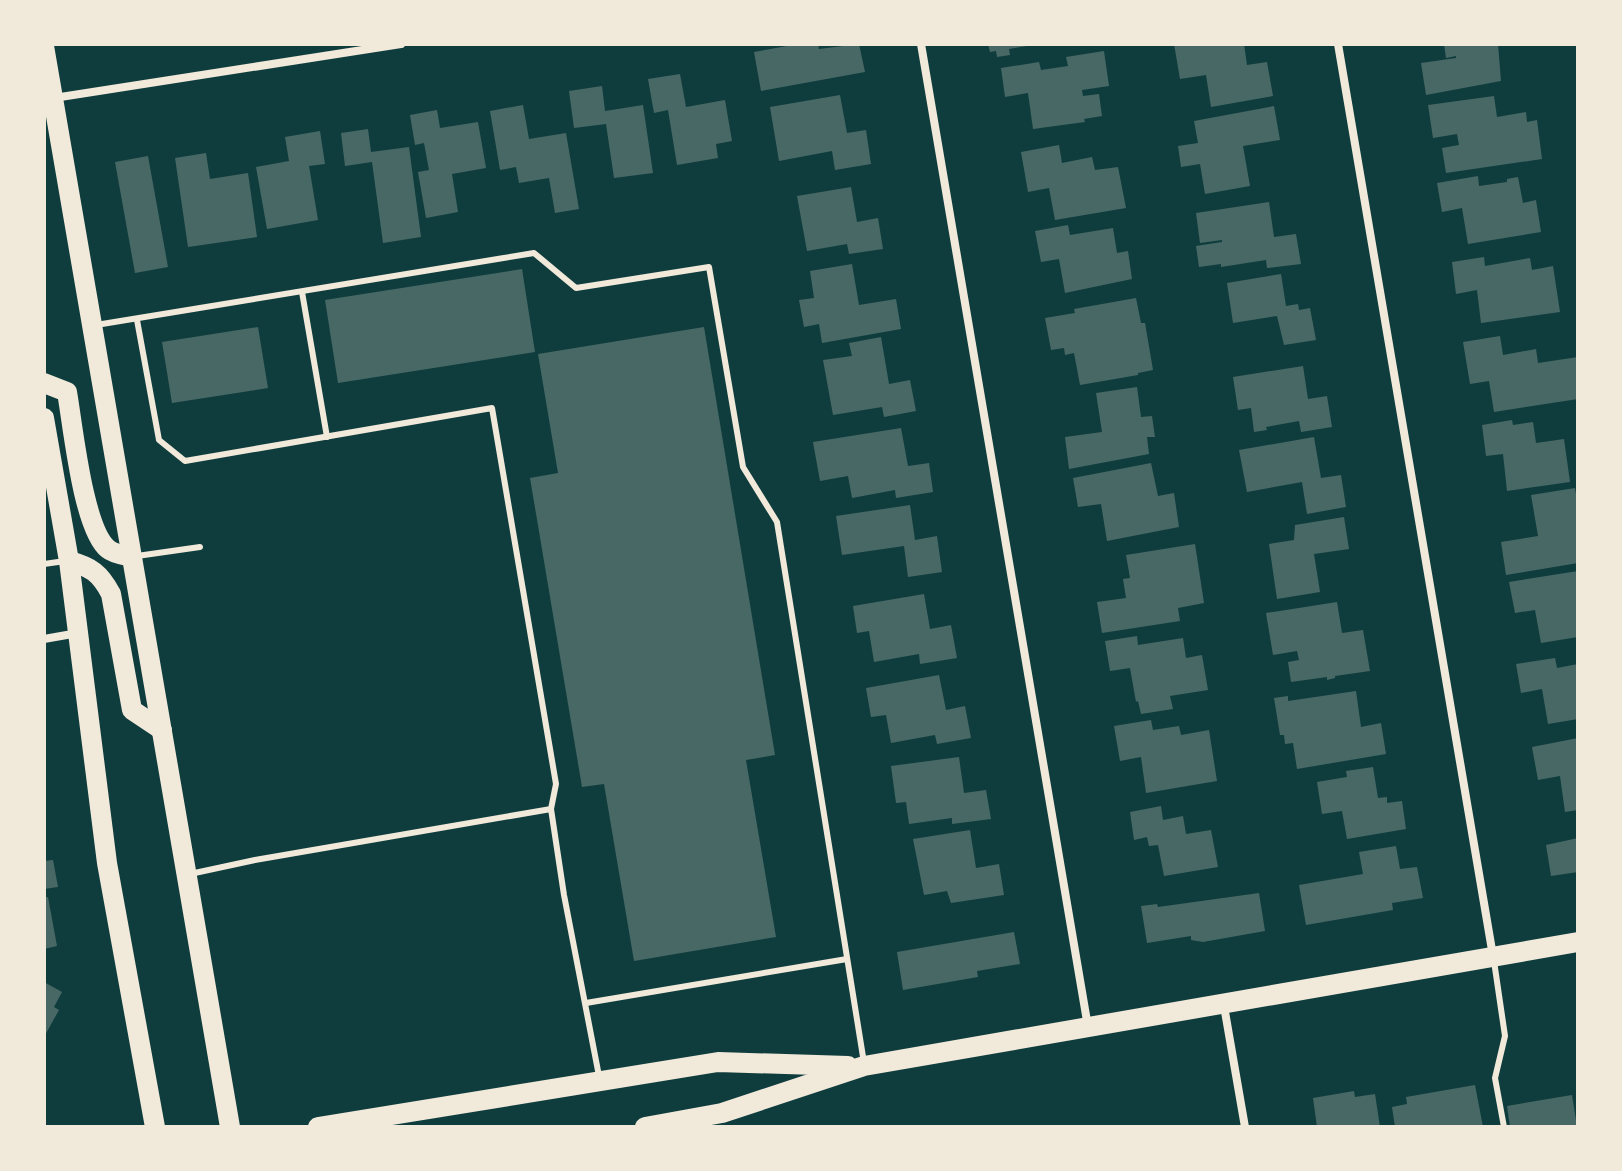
<svg xmlns="http://www.w3.org/2000/svg" width="1622" height="1171" viewBox="0 0 1622 1171" font-family="Manrope,sans-serif">
<rect width="100%" height="100%" fill="#0f3d3e"/>
<g fill="#486865">
<path d="M798,44H818L819,49L859,44L865,72L761,91L754,52Z"/>
<path d="M988,44H1026L1027,46L1009,49L1010,55L997,57L996,51L990,52Z"/>
<path d="M1174,44H1244L1247,65L1267,62L1273,96L1211,107L1206,75L1180,79Z"/>
<path d="M1444,44H1498L1501,81L1426,95L1421,63L1456,58V56L1446,58Z"/>
<path d="M1104,51L1109,86L1082,90L1083,96L1099,94L1102,116L1084,119L1085,122L1033,129L1028,93L1005,97L1001,68L1039,62L1041,70L1068,66L1066,57Z"/>
<path d="M680,74L686,107L725,100L732,141L716,144L718,158L677,165L668,110L654,113L648,79Z"/>
<path d="M602,86L605,111L643,105L653,173L614,178L606,124L574,128L569,91Z"/>
<path d="M840,95L847,133L866,130L871,164L835,170L832,151L779,161L770,107Z"/>
<path d="M1494,96L1497,117L1526,112L1527,122L1537,120L1542,159L1446,173L1442,148L1459,145L1457,134L1433,138L1428,105Z"/>
<path d="M523,105L529,139L566,133L579,209L555,213L549,178L519,183L516,167L500,170L490,111Z"/>
<path d="M1274,106L1280,140L1243,146L1250,186L1205,194L1200,164L1181,167L1178,146L1198,143L1194,121Z"/>
<path d="M437,110L440,128L478,122L486,168L452,174L458,212L426,218L418,172L429,170L424,143L415,145L410,115Z"/>
<path d="M368,129L371,152L409,147L421,237L383,243L372,162L345,166L341,133Z"/>
<path d="M320,131L325,164L309,166L318,220L267,229L256,167L289,161L285,137Z"/>
<path d="M1059,145L1062,163L1092,157L1095,170L1118,167L1126,208L1055,220L1049,188L1028,192L1021,152Z"/>
<path d="M206,153L210,179L248,173L257,237L188,247L175,158Z"/>
<path d="M148,156L168,267L135,273L115,162Z"/>
<path d="M1478,176L1479,186L1507,182V179L1518,177L1523,203L1536,200L1541,232L1468,244L1462,208L1442,212L1437,183Z"/>
<path d="M851,187L857,222L878,218L883,249L849,254L847,244L807,251L797,196Z"/>
<path d="M1269,202L1274,237L1296,234L1301,264L1267,268L1266,260L1221,267V264L1199,267L1196,246L1222,242V240L1200,243L1196,213Z"/>
<path d="M1068,225L1070,235L1113,228L1117,253L1128,251L1132,279L1065,293L1059,259L1041,262L1035,231Z"/>
<path d="M1484,257L1485,266L1530,258L1532,270L1553,266L1560,312L1481,323L1477,290L1456,294L1452,262Z"/>
<path d="M852,264L859,305L896,299L901,329L822,343L819,324L804,327L799,300L814,298L810,271Z"/>
<path d="M522,269L535,352L338,383L325,300Z"/>
<path d="M1281,274L1286,306L1298,304L1299,310L1310,308L1316,340L1284,345L1277,316L1233,323L1227,283Z"/>
<path d="M1136,298L1141,323H1145L1153,370L1138,373V375L1080,385L1074,353L1065,355L1064,348L1051,350L1045,318L1075,313L1074,309Z"/>
<path d="M258,327L268,388L172,403L162,342Z"/>
<path d="M704,327L775,755L746,760L776,937L634,961L604,784L582,787L530,478L558,473L538,354Z"/>
<path d="M1500,336L1503,355L1536,349L1538,363L1578,357V399L1494,412L1489,381L1470,384L1463,342Z"/>
<path d="M881,337L889,384L910,380L916,411L884,417L882,407L833,415L823,360L852,356L849,343Z"/>
<path d="M1303,366L1308,399L1327,396L1332,427L1301,432L1299,421L1266,427L1267,430L1254,432L1251,408L1238,410L1233,377Z"/>
<path d="M1137,387L1141,417L1152,416L1155,437H1147L1149,454L1069,469L1065,437L1102,432L1096,393Z"/>
<path d="M1512,420L1513,425L1533,422L1536,443L1564,439L1570,482L1507,491L1503,454L1486,456L1482,425Z"/>
<path d="M901,428L908,466L929,463L933,492L896,498L895,490L852,498L848,476L820,481L813,442Z"/>
<path d="M1314,437L1321,478L1341,475L1346,507L1307,514L1302,482L1247,492L1239,450Z"/>
<path d="M1151,463L1158,496L1174,493L1179,527L1107,541L1101,504L1078,507L1073,478Z"/>
<path d="M1575,488L1578,507V563L1506,575L1501,542L1538,536L1531,495Z"/>
<path d="M910,505L915,540L937,536L942,572L908,577L904,546L842,555L836,516Z"/>
<path d="M1344,517L1349,549L1314,554L1320,592L1277,599L1269,544L1294,540L1295,525Z"/>
<path d="M1195,544L1204,603L1178,608L1180,621L1102,633L1097,602L1126,598L1123,579L1130,578L1126,555Z"/>
<path d="M1578,571V637L1541,643L1535,610L1515,613L1509,582Z"/>
<path d="M924,594L930,629L951,625L957,658L920,664L919,654L874,662L869,631L857,633L853,606Z"/>
<path d="M1337,602L1342,633L1363,630L1370,671L1335,676V678L1327,680V677L1291,682L1288,662L1299,660L1297,651L1273,655L1266,613Z"/>
<path d="M1137,636L1138,645L1183,638L1186,658L1202,655L1208,690L1170,696L1173,709L1141,714L1138,701L1136,702L1130,668L1110,671L1105,641Z"/>
<path d="M1555,658L1557,668L1578,664V719L1548,724L1542,689L1521,693L1516,664Z"/>
<path d="M939,675L946,710L965,706L971,738L937,744L935,735L891,743L886,715L871,717L866,688Z"/>
<path d="M1356,691L1361,727L1381,723L1386,754L1297,769L1293,743L1285,744L1284,735H1280L1274,698L1288,696V701Z"/>
<path d="M1151,720L1153,730L1179,726L1181,735L1209,730L1217,781L1146,793L1141,757L1120,761L1114,726Z"/>
<path d="M1578,738V810L1565,812L1560,776L1538,780L1532,747Z"/>
<path d="M959,757L964,793L986,790L991,819L952,824V818L909,824L906,802L896,803L891,766Z"/>
<path d="M1373,767L1378,798L1387,797V803L1402,801L1406,829L1347,839L1342,811L1322,814L1317,782L1347,777L1346,771Z"/>
<path d="M1161,806L1163,820L1183,816L1186,834L1211,830L1218,867L1164,876L1158,845L1149,846L1147,837L1134,840L1130,812Z"/>
<path d="M970,830L976,868L999,864L1004,895L951,903L947,891L924,895L913,839Z"/>
<path d="M1578,838V872L1551,876L1546,845Z"/>
<path d="M1396,846L1400,869L1417,867L1423,898L1392,903L1393,910L1306,925L1299,885L1363,874L1359,852Z"/>
<path d="M53,860L58,887L44,889V861Z"/>
<path d="M1259,893L1265,931L1203,942L1191,940V936L1147,943L1141,906L1157,904L1158,907Z"/>
<path d="M48,897L57,946L44,949V898Z"/>
<path d="M1014,932L1020,964L977,971L978,977L903,990L897,952Z"/>
<path d="M44,982L62,992L54,1007L59,1010L44,1037Z"/>
<path d="M1475,1085L1483,1127H1395L1392,1107L1407,1104L1406,1097Z"/>
<path d="M1354,1091L1355,1097L1375,1094L1380,1127H1317L1313,1098Z"/>
<path d="M1572,1095L1577,1127H1510L1507,1106Z"/>
</g>
<g fill="none" stroke-linecap="round" stroke-linejoin="round">
<g stroke="#f1e9da" stroke-width="6">
<path d="M302,292L327,437"/>
<path d="M137,320L159,440L185,461L492,408L556,784L551,809L564,895L599,1076"/>
<path d="M96,325L534,253L576,288L709,267L743,467L777,522L864,1063"/>
<path d="M137,556L200,547"/>
<path d="M44,564L65,561"/>
<path d="M190,874L255,860L551,809"/>
<path d="M1494,961L1505,1036L1495,1078L1504,1127"/>
<path d="M586,1003L847,959"/>
</g>
<g stroke="#f1e9da" stroke-width="8">
<path d="M921,44L1088,1027"/>
<path d="M1338,44L1493,956"/>
<path d="M54,98L401,44"/>
<path d="M44,639L78,633"/>
<path d="M1224,1006L1245,1127"/>
</g>
<g stroke="#f1e9da" stroke-width="20">
<path d="M44,46L230,1127"/>
<path d="M44,383L67,392C73,426 83,529 108,549C114,554 124,555 132,557"/>
<path d="M44,418L69,561L107,863L155,1127"/>
<path d="M69,561C91,567 100,573 111,594L132,710L162,730"/>
<path d="M318,1127L718,1062L848,1066"/>
<path d="M645,1127L722,1113L864,1066L1578,942"/>
</g>
</g>
<rect width="1622" height="1171" fill="none" stroke="#f1e9da" stroke-width="92"/>
</svg>
